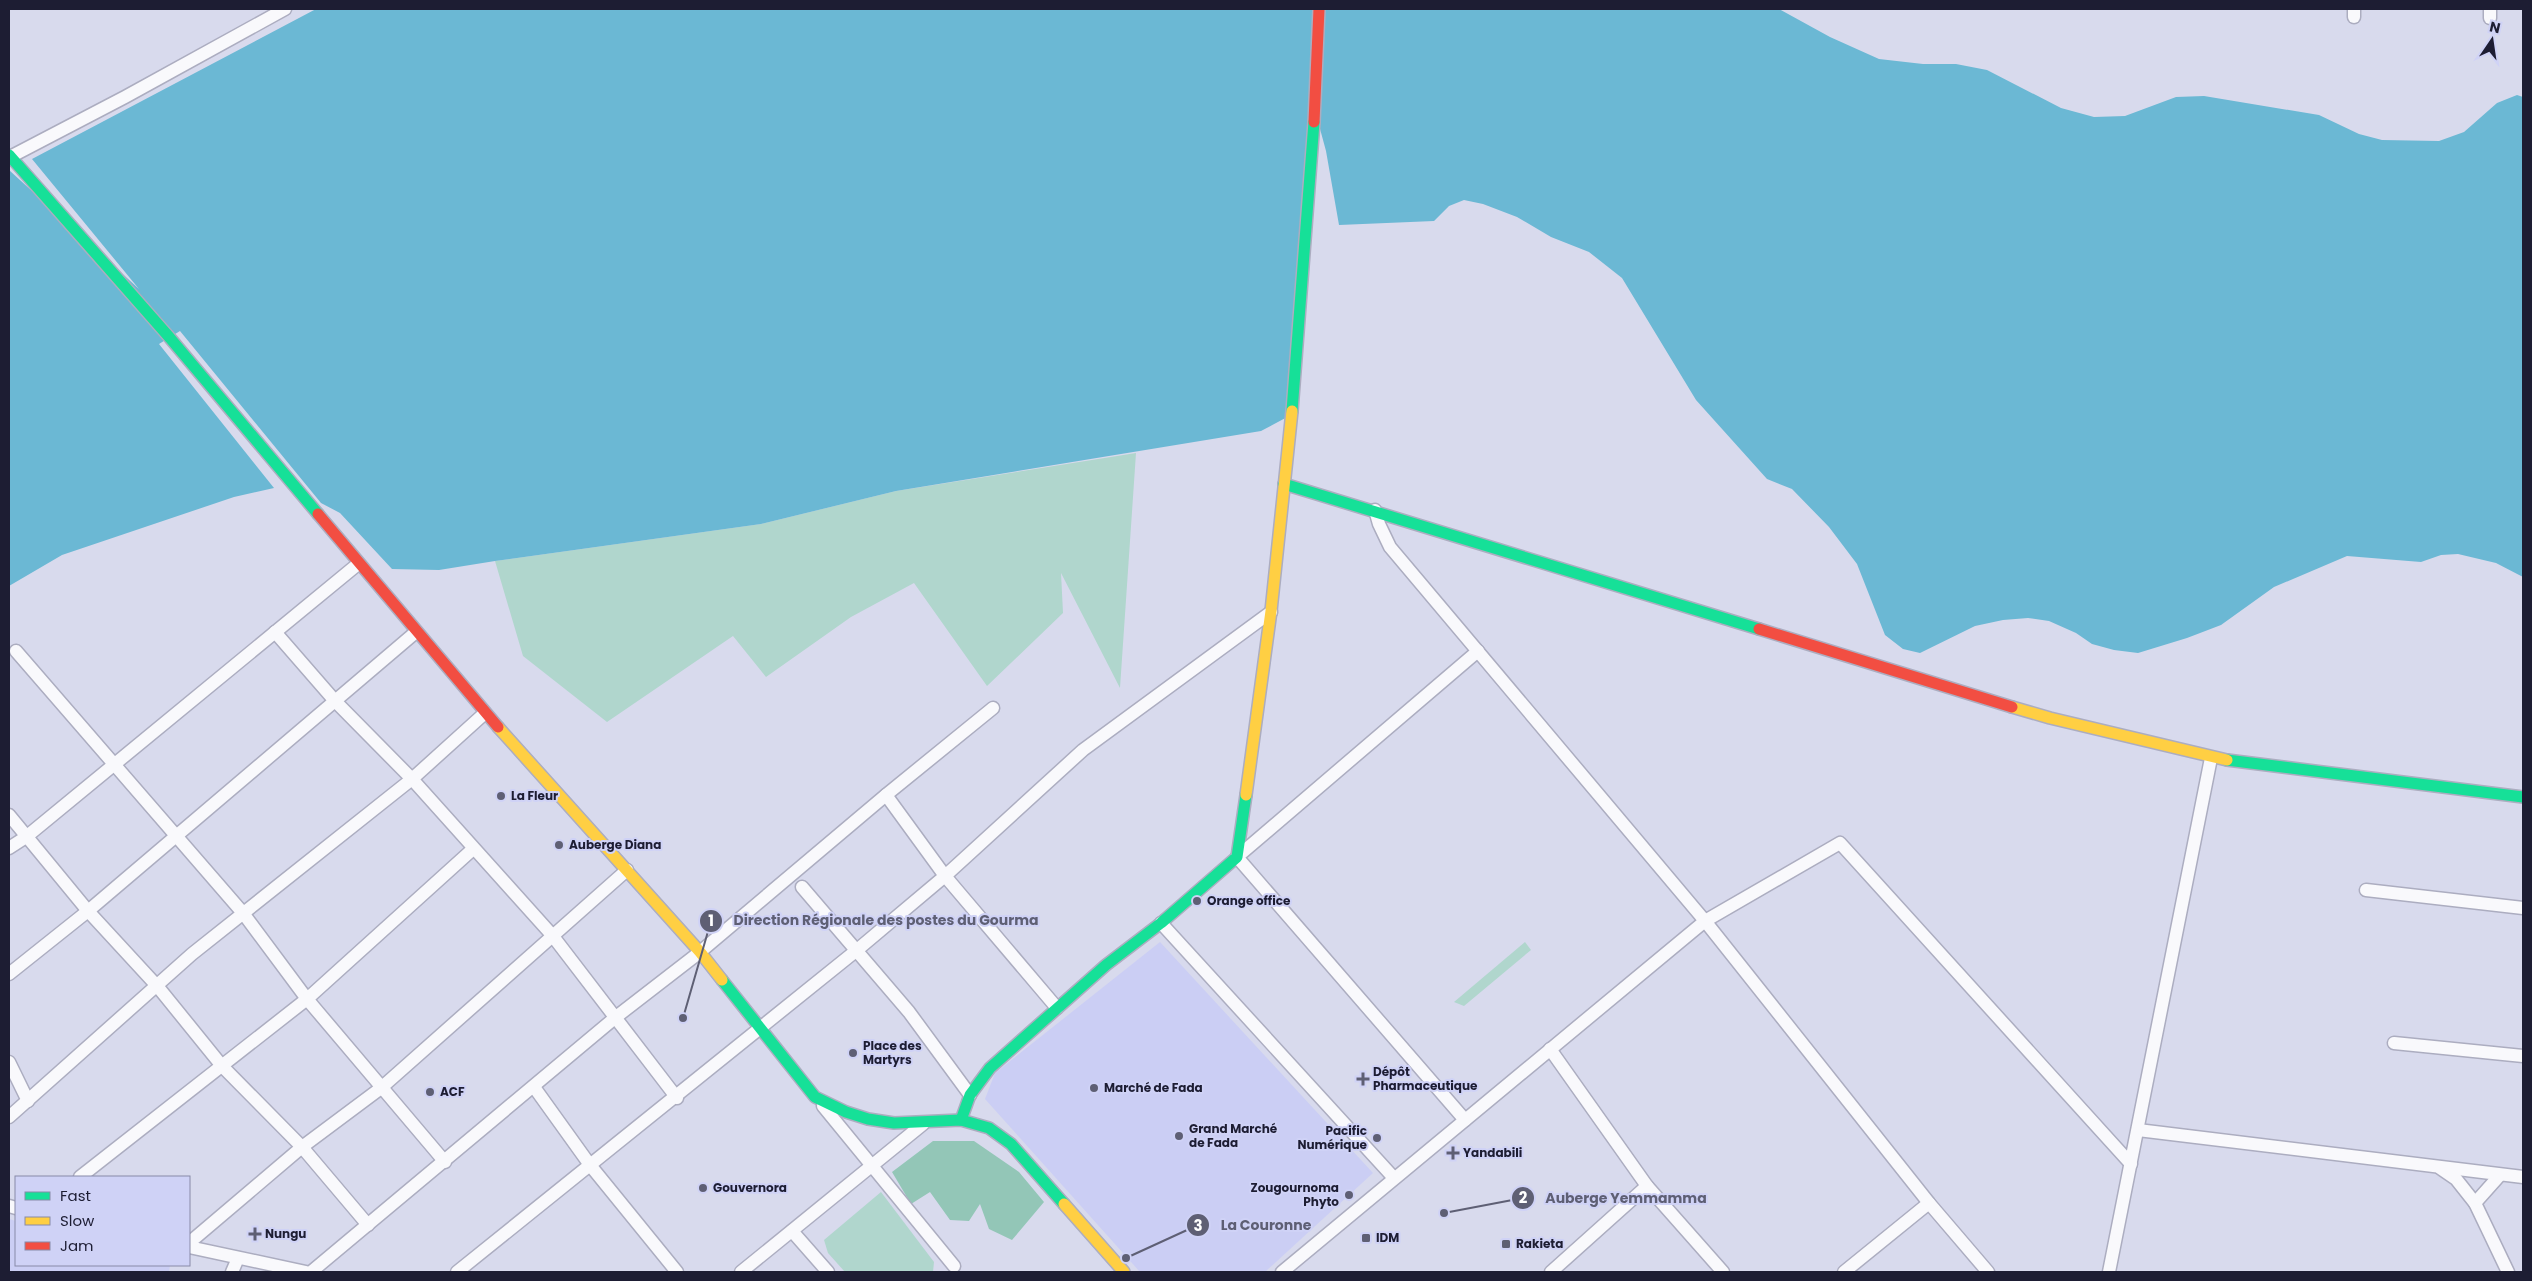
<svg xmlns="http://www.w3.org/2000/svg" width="2532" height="1281" viewBox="0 0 2532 1281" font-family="Poppins,sans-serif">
<rect width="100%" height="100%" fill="#d8daed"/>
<g fill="#cbcef4">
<path d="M1160,942L1373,1173L1265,1272H1140L985,1099L995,1073Z"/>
<path d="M9,1219L16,1221V1265H170L169,1272H9Z"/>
</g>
<g fill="#b0d6cd">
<path d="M1136,453L1120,688L1061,573L1063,613L987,686L914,583L851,617L766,677L733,636L607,722L523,656L495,561L761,524L896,491Z"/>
<path d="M1525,942L1531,950L1464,1006L1454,1002Z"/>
<path d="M881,1192L934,1262L933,1272H845L828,1253L824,1240Z"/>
</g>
<path fill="#93c6b7" d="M933,1141H974L1019,1172L1044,1202L1012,1240L989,1229L980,1204L969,1221L950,1220L930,1192L911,1204L892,1172Z"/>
<path fill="#6bb8d4" d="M316,9H1779L1830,37L1879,59L1923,64H1956L1987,70L2061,108L2094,117L2125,116L2176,97L2204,96L2319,115L2359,134L2382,140L2439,141L2464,132L2497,103L2517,95L2523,97V577L2496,563L2458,554L2441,555L2421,562L2347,556L2274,587L2221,625L2187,638L2138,653L2114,650L2092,644L2076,633L2049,621L2028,618L2003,620L1975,626L1920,653L1903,649L1885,635L1857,564L1829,527L1792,489L1767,479L1696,400L1622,278L1589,252L1551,237L1517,217L1483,204L1464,200L1449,206L1434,221L1339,225L1326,151L1316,114L1291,415L1261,431L896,491L761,524L495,561L439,570L392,569L340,513L321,503L180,331L159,344L274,488L234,497L62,555L9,586V170L139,289L32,159Z"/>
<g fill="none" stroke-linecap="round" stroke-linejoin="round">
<defs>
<g id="street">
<path d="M2490,9V18"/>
<path d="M2354,17V9"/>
<path d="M10,157L125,97L285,9"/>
<path d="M1375,510L1379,524L1390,547L1705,921L1929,1203L1988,1272"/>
<path d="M275,632L335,701L412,779L552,935L677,1098"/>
<path d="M16,651L243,913L307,999L445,1162"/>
<path d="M886,795L945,876L1057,1008"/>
<path d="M9,815L88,911L158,987L222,1066L302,1147L368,1225"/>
<path d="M9,848L26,837L358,564"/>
<path d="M802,887L909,1012L970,1095"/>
<path d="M2366,890L2523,908"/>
<path d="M1161,923L1394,1178"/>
<path d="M9,974L88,911L416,632"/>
<path d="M2394,1043L2523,1056"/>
<path d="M1550,1049L1647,1186L1723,1272"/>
<path d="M9,1062L28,1101"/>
<path d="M534,1087L590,1165L677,1272"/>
<path d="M823,1106L954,1266"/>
<path d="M9,1117L192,954L412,779L485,713"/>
<path d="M1465,1120L1237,857L1478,651"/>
<path d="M2138,1130L2523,1177"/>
<path d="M2440,1168L2456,1179L2475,1203"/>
<path d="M2500,1175L2475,1203L2508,1272"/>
<path d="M80,1177L307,999L473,849"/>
<path d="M9,1206L16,1208"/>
<path d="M792,1231L828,1272"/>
<path d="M189,1243L302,1147L381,1088L627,870"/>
<path d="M189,1247L306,1272"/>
<path d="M232,1272L238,1258"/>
<path d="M311,1272L616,1017L700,952L886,795L993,708"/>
<path d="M457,1272L857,950L945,876L1083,750L1271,612"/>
<path d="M741,1272L923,1124"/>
<path d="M1282,1272L1705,921L1840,843L2131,1164"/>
<path d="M1551,1272L1647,1186"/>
<path d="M1844,1272L1929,1203"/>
<path d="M2109,1272L2211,758"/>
</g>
<g id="fast">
<path d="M9,155L170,338L318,514"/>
<path d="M1292,411L1314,122"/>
<path d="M1284,484L1759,629"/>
<path d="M2227,760L2523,797"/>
<path d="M722,980L815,1097L846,1112L868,1119L894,1123L961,1120L989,1128L1011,1144L1064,1204"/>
<path d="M961,1120L970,1095L990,1068L1106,965L1161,923L1237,857L1246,795"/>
</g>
<g id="slow">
<path d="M2012,707L2050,718L2227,760"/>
<path d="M498,727L700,952L722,980"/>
<path d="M1246,795L1271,611L1292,411"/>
<path d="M1064,1204L1124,1272"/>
</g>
<g id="jam">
<path d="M1314,122L1319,9"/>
<path d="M318,514L498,727"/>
<path d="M1759,629L2012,707"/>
</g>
</defs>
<use href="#street" stroke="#acadc0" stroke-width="15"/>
<use href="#fast" stroke="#acadc0" stroke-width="14"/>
<use href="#slow" stroke="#acadc0" stroke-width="14"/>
<use href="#jam" stroke="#acadc0" stroke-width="14"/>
<use href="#street" stroke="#f9f9fc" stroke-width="12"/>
<use href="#fast" stroke="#16e098" stroke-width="11"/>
<use href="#slow" stroke="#ffcf43" stroke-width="11"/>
<use href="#jam" stroke="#f24e42" stroke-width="11"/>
</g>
<g fill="#5e5f74" stroke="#cfd2f6" stroke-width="2">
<circle cx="501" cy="796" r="5"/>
<circle cx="559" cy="845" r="5"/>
<circle cx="1197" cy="901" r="5"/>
<circle cx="853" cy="1053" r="5"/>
<path d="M1360.5 1071.5h5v5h5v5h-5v5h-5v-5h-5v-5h5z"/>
<circle cx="1094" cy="1088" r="5"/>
<circle cx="430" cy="1092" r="5"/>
<circle cx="1179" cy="1136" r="5"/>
<circle cx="1377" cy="1138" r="5"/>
<path d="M1450.5 1145.5h5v5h5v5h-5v5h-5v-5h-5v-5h5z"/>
<circle cx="703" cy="1188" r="5"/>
<circle cx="1349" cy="1195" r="5"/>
<path d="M252.5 1226.5h5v5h5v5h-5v5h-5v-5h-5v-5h5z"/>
<rect x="1361" y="1233" width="10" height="10" rx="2.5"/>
<rect x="1501" y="1239" width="10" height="10" rx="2.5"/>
</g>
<g text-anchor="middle" stroke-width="4" stroke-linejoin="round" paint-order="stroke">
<g font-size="12" font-weight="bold" fill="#1d1d33" stroke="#cfd2f6" text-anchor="start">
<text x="511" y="800">La Fleur</text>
<text x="569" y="849">Auberge Diana</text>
<text x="1207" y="905">Orange office</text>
<text x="863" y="1050">Place des<tspan x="863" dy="14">Martyrs</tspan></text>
<text x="1373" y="1076">Dépôt<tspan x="1373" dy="14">Pharmaceutique</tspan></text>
<text x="1104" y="1092">Marché de Fada</text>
<text x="440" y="1096">ACF</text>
<text x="1189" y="1133">Grand Marché<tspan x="1189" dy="14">de Fada</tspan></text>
<text x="1367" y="1135" text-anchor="end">Pacific<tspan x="1367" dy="14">Numérique</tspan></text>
<text x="1463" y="1157">Yandabili</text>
<text x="713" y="1192">Gouvernora</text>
<text x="1339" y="1192" text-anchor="end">Zougournoma<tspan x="1339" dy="14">Phyto</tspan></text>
<text x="265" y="1238">Nungu</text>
<text x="1376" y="1242">IDM</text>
<text x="1516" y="1248">Rakieta</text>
</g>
</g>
<path fill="none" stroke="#5e5f74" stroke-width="2" d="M683 1018L711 921M1444 1213L1523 1198M1126 1258L1198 1225"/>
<g fill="#5e5f74" stroke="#cfd2f6" stroke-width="2">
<circle cx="683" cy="1018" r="5"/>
<circle cx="1444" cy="1213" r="5"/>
<circle cx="1126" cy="1258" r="5"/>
<circle cx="711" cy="921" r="12"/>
<circle cx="1523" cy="1198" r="12"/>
<circle cx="1198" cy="1225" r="12"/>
</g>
<g font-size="15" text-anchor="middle" font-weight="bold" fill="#fff">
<text x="711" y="926">1</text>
<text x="1523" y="1203">2</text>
<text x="1198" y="1231">3</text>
</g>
<g font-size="14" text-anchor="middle" font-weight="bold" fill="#5e5f74" stroke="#cfd2f6" stroke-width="4" stroke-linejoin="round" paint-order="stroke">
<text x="886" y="925">Direction Régionale des postes du Gourma</text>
<text x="1626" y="1203">Auberge Yemmamma</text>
<text x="1266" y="1230">La Couronne</text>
</g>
<rect width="2532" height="1281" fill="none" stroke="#1d1d33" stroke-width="20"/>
<rect x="15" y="1176" width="175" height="90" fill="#cfd2f6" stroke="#888aa8"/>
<rect x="25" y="1192" width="25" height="8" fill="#16e098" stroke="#888aa8"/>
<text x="60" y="1201" font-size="15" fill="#1d1d33">Fast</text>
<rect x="25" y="1217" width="25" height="8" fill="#ffcf43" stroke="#888aa8"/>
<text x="60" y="1226" font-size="15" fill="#1d1d33">Slow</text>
<rect x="25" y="1242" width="25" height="8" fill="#f24e42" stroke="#888aa8"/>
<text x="60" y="1251" font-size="15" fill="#1d1d33">Jam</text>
<g transform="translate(2492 40) rotate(13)" stroke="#cfd2f6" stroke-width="4" paint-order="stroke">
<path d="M0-4L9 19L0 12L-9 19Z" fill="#1d1d33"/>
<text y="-8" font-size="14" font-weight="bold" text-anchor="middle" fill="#1d1d33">N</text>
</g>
</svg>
